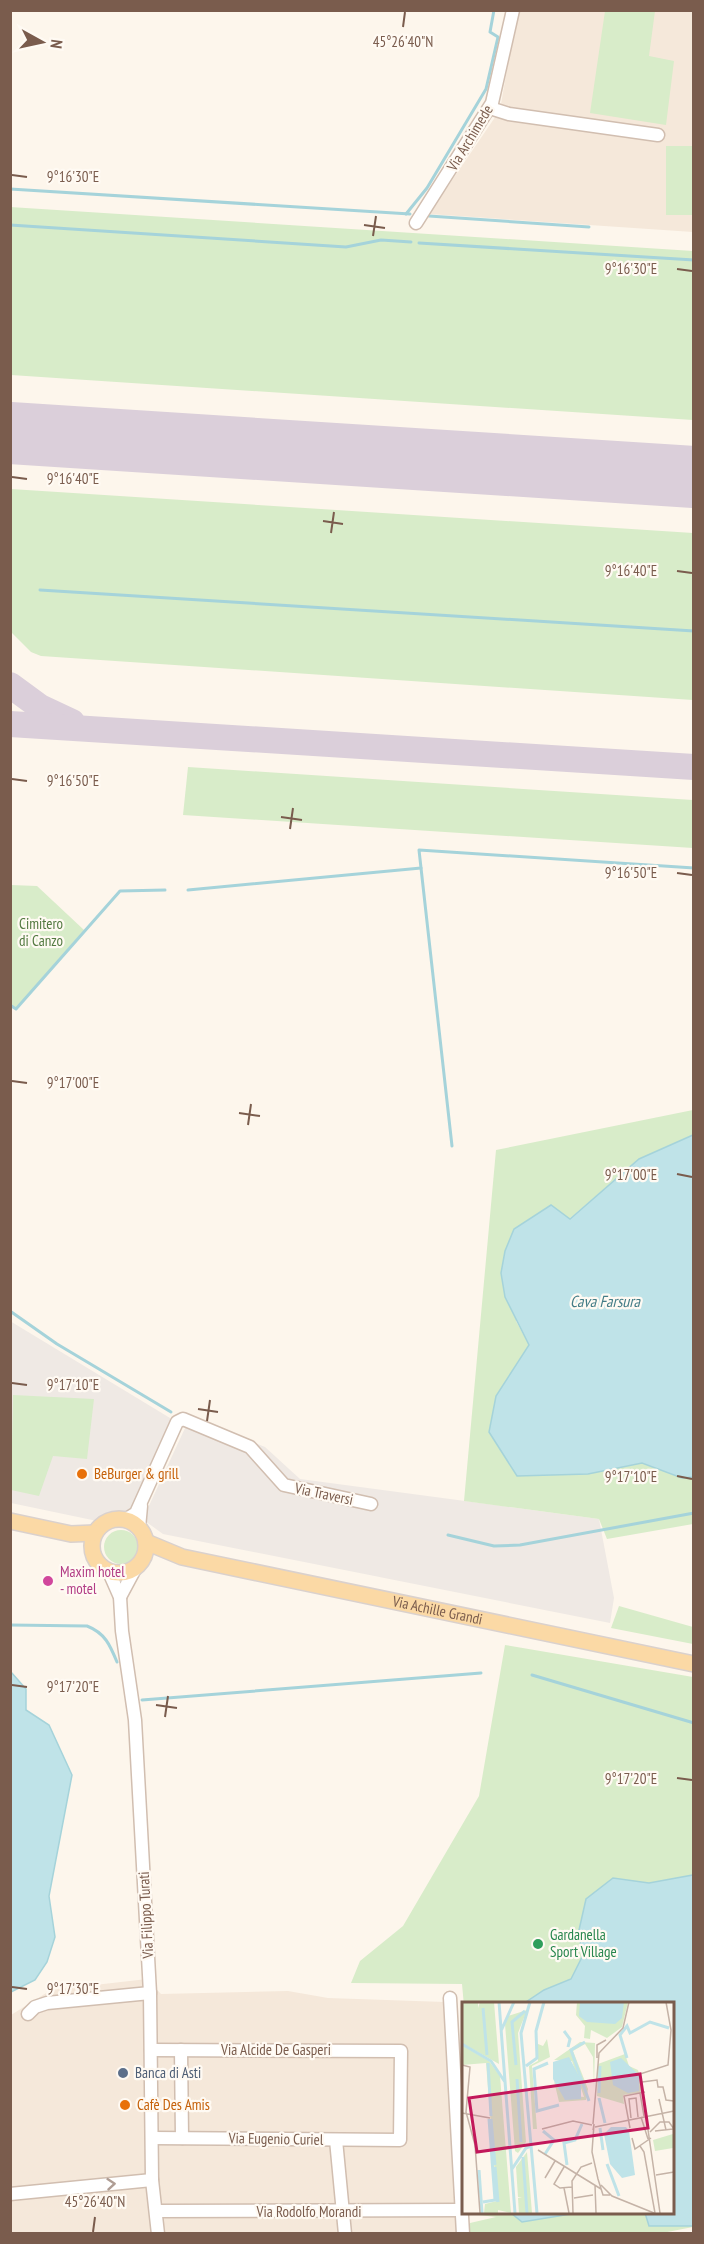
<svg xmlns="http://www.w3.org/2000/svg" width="704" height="2244" viewBox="0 0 704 2244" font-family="'PT Sans Narrow',sans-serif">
<rect width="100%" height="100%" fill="#fdf6ec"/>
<g fill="#f5e8da">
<path d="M517,11H693V232L429,214L500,110Z"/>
<path d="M147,1979L161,1994L288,1991L328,1998L445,2002L457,2233L11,2234V2015L51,1990Z"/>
</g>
<g fill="#efe9e4">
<path d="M10,1321L170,1418L171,1424L136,1508L126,1514L108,1515L97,1521L11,1503Z"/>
<path d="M202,1421L265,1447L300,1479L599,1519L614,1598L610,1623L163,1534L145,1521L147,1510L186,1426Z"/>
</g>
<g fill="#d8ecc9">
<path d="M605,11H655L649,56L674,61L666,125L590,113Z"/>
<rect x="666" y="146" width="27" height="69"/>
<path d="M10,207L693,251V420L11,375Z"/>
<path d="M11,489L693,533V700L41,656L31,652L11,632Z"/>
<path d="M188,767L693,800V848L183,815Z"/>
<path d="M11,885L37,886L84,930L16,1008L10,1003Z"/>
<path d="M693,1110V1135L639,1159L569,1219L516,1321L529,1345L514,1370L489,1432L517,1476L588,1474L642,1463L682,1478L693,1477V1524L607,1539L599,1519L464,1501L496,1150Z"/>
<path d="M13,1395L94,1399L87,1459L53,1456L39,1496L11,1490Z"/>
<circle cx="121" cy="1547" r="17"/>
<path d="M619,1606L693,1627V1644L611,1628Z"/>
<path d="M505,1645L693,1677V2227L657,2234L470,2233V2223L496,2217L479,2215L478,2213L672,2212V2004L464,2006L462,1984L351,1983L360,1961L403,1926L479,1796Z"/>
</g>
<g fill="#bfe3e8" stroke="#a5d3da" stroke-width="1.5">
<path d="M693,1135V1477L682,1478L642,1463L588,1474L517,1476L489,1432L496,1396L529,1345L505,1297L501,1273L505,1251L514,1229L551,1205L570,1219L639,1159Z"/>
<path d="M11,1672L26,1689V1710L49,1725L72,1775L49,1896L55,1937L47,1962L35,1980L11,1992Z"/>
<path d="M693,1875V2226H649L645,2213L672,2212V2004H523L544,1990L571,1979L582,1957L579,1930L586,1899L613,1878L649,1883Z"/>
<path d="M511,2213H577L522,2222Z"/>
</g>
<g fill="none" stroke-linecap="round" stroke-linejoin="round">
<g stroke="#a5d3da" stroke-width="3">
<path d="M10,189L410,214"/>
<path d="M406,214L427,188L486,89L498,37L490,32L494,10"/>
<path d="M429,216L589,227"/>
<path d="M10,225L346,247L381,240L411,242"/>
<path d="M419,243L694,260"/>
<path d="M40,590L694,631"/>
<path d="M188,890L421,868"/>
<path d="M10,1005L16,1009L120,891L165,890"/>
<path d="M452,1146L419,850L694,868"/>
<path d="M10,1311L57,1344L171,1412"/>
<path d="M448,1535L494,1546L520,1545L694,1513"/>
<path d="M10,1625L87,1626C105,1633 110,1645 117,1662"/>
<path d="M532,1675L694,1723"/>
<path d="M142,1700L481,1673"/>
</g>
<g stroke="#dbcfda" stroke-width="26">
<path d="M10,685L40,707L72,722"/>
<path d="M10,724L694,767"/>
</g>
<path stroke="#dbcfda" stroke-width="62" d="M10,433L694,477"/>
<defs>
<g id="minor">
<path d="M490,108L509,114L658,135"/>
<path d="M416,223L492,103L513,10"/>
<path d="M125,1520L136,1513L177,1422L183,1419L250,1447L284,1485L371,1504"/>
<path d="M139,1528L141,1506"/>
<path d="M109,1572L120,1597L122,1631L135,1720L150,1993L152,2180L158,2234"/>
<path d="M120,1597L135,1569"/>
<path d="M450,1998L463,2234"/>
<path d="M28,2014L35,2007L47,2003L150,1993"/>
<path d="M151,2050L401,2051L400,2140L152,2138"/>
<path d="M181,2050L182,2138"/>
<path d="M336,2140L345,2234"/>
<path d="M10,2194L152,2180"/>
<path d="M156,2211L462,2210"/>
</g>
<g id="major">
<circle cx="119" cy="1546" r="27"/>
<path d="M10,1521L71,1534L95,1533"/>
<path id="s1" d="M146,1542L182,1557L694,1664"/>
</g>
</defs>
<use href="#minor" stroke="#d1beb0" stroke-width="15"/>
<use href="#major" stroke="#dad1cd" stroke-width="18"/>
<use href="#minor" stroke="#fff" stroke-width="12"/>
<use href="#major" stroke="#fbd9a5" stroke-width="15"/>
</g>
<defs><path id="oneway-chevron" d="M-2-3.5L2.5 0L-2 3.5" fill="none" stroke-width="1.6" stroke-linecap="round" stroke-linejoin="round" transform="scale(1.5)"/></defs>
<use stroke="#af9d94" href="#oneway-chevron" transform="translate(111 2184) rotate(-5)"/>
<path fill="none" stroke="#7a5c4d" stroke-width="2" d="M403,27L405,12M12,175L27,177M364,225L385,228M373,236L376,216M677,269L692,271M12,477L27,479M323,521L343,524M331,533L334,512M677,571L692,573M12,779L27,781M281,817L302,820M290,829L293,808M677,873L692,875M12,1081L27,1083M239,1113L260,1116M248,1125L251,1104M677,1174L692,1177M12,1383L27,1385M198,1409L218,1412M207,1421L210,1400M677,1476L692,1479M12,1685L27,1687M156,1705L177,1708M165,1717L168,1696M677,1778L692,1780M12,1987L27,1989M93,2232L95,2217"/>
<g fill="#e8710a" stroke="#fffaf3" stroke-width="2">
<circle cx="82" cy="1474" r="6"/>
<circle cx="125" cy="2105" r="6"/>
</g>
<circle fill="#d1479c" stroke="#fffaf3" stroke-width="2" cx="48" cy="1581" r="6"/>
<circle fill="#2e9e5b" stroke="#fffaf3" stroke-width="2" cx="538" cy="1944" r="6"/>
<circle fill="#5c6f8a" stroke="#fffaf3" stroke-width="2" cx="123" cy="2073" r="6"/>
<g text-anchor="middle" stroke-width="4.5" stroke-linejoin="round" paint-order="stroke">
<g font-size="15" fill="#7a5c4d" stroke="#fffaf3">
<text transform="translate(470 138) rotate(-59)" y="5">Via Archimede</text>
<text transform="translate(324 1494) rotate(12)" y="5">Via Traversi</text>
<text dy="5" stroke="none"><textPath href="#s1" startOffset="300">Via Achille Grandi</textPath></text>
<text transform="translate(146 1915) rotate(-93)" y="5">Via Filippo Turati</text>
<text x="276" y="2055">Via Alcide De Gasperi</text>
<text transform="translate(276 2139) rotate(1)" y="5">Via Eugenio Curiel</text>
<text x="309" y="2217">Via Rodolfo Morandi</text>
</g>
<g font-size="15" fill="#537a41" stroke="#fffaf3">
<text x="41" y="929">Cimitero<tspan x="41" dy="17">di Canzo</tspan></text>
</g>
<g font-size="15" fill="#c56008" stroke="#fffaf3" text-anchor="start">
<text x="94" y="1479">BeBurger &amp; grill</text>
<text x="137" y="2110">Cafè Des Amis</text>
</g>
<g font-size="15" fill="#b23c85" stroke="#fffaf3" text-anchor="start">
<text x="60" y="1577">Maxim hotel<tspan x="60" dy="17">- motel</tspan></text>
</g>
<g font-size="15" fill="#27864d" stroke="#fffaf3" text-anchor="start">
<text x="550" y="1940">Gardanella<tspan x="550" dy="17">Sport Village</tspan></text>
</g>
<g font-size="15" fill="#4e5e75" stroke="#fffaf3" text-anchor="start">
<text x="135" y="2078">Banca di Asti</text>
</g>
<g font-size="16" font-style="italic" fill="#437c86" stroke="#fffaf3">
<text x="605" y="1307">Cava Farsura</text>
</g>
</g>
<g transform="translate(462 2002)">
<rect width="212" height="212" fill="#fdf6ec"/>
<path d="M0,0H16V6L18,0H32L37,62L0,41ZM115,0H166L160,25L145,36L129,28L128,37L122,36L123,24L114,13ZM65,8L56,31L64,140L56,151L53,149L43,22L46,14ZM85,37L88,55L70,64L75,127H71L67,64L76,59V42L81,44ZM118,40L133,41L132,86L131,55L123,42L111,49L126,87L124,98L97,100L92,79L102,93L122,95L110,59L92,58ZM0,43L27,59L38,74L49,211L36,208V211H22L23,202L35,199L24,61L0,63ZM163,52L167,64L176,68L182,90L161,93L162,102L135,94L136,62ZM211,132V146L193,149L191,138ZM65,150L70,211H57L56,196L60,195H56L54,165Z" fill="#d8ecc9"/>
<path d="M118,0H162L160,16L153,22L125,20L117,14ZM107,55L119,78V97L103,98L91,77V60ZM159,56L177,73V89L166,91L151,83L148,60ZM149,125H164L167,129L173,173L160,176L148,162L142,132Z" fill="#bfe3e8"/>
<path fill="none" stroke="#bfe3e8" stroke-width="3" d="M37,0L53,211M68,0L59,31L75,211M21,6L25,53M39,29L52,0M102,29L108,37L106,45M123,40L109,48L127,99M0,42L29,59L43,80M165,56L158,33L165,24L168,31L188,20L207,26M26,61L29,114M86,61L72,67L75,109L97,103M54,63L50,20L63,9M64,64L75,56L74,29L82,0M55,77L59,140M137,91L138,64M137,96L143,121M29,117L33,163M138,126L141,148M81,129L92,138L83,152M61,155L65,211M145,162L157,194M105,163L102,141L113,138L120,122M33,165L36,200M50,167L64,146L69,144M17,168L20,211M21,200L33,198L27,117"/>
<path fill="none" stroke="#c5b3a7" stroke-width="1.5" d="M135,56V43L144,38M0,63L8,65L4,110L13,143L18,211M180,80L195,78L196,85H201L204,98L212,99M178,91L182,114M197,97L204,128M0,111L28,116M179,115L186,137M169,116L167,97L174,96L176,115M131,122L137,51L161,26L167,0M133,125L212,109M168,126L162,94L183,90M80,127L111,119L130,123M131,128L132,122L130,150L136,177L141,193H148M193,129L211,127M188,130L198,120H207L212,127M170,136L173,147L189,136M178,144L182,150L193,211M76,148L139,187M102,165L92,182L98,186L110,185M194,173L212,170M83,176L93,159M133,183L134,211M139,183L150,194L192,211M102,186L107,211M112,196L131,193M111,211L110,179L119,165L130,161M198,211L178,72L206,63L209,28L204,0"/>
<path fill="#c2185b" fill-opacity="0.15" stroke="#c2185b" stroke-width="3" d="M178,72L186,126L15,150L7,96Z"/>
<rect width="212" height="212" fill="none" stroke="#7a5c4d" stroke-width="3"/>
</g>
<g font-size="15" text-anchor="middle" fill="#7a5c4d" stroke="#fffaf3" stroke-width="4.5" stroke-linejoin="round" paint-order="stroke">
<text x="403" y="47">45°26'40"N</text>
<text x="73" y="182">9°16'30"E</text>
<text x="631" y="274">9°16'30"E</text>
<text x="73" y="484">9°16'40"E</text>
<text x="631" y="576">9°16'40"E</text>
<text x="73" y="786">9°16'50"E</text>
<text x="631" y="878">9°16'50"E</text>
<text x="73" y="1088">9°17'00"E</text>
<text x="631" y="1180">9°17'00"E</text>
<text x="73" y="1390">9°17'10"E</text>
<text x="631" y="1482">9°17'10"E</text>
<text x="73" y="1692">9°17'20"E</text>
<text x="631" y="1784">9°17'20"E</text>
<text x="73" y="1994">9°17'30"E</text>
<text x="95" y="2207">45°26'40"N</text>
</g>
<rect width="704" height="2244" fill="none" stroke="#7a5c4d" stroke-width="24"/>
<g transform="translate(42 42) rotate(98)" stroke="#fffaf3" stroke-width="4.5" paint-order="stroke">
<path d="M0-4.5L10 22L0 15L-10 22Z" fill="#7a5c4d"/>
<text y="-9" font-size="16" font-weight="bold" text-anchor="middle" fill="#7a5c4d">N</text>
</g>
</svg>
